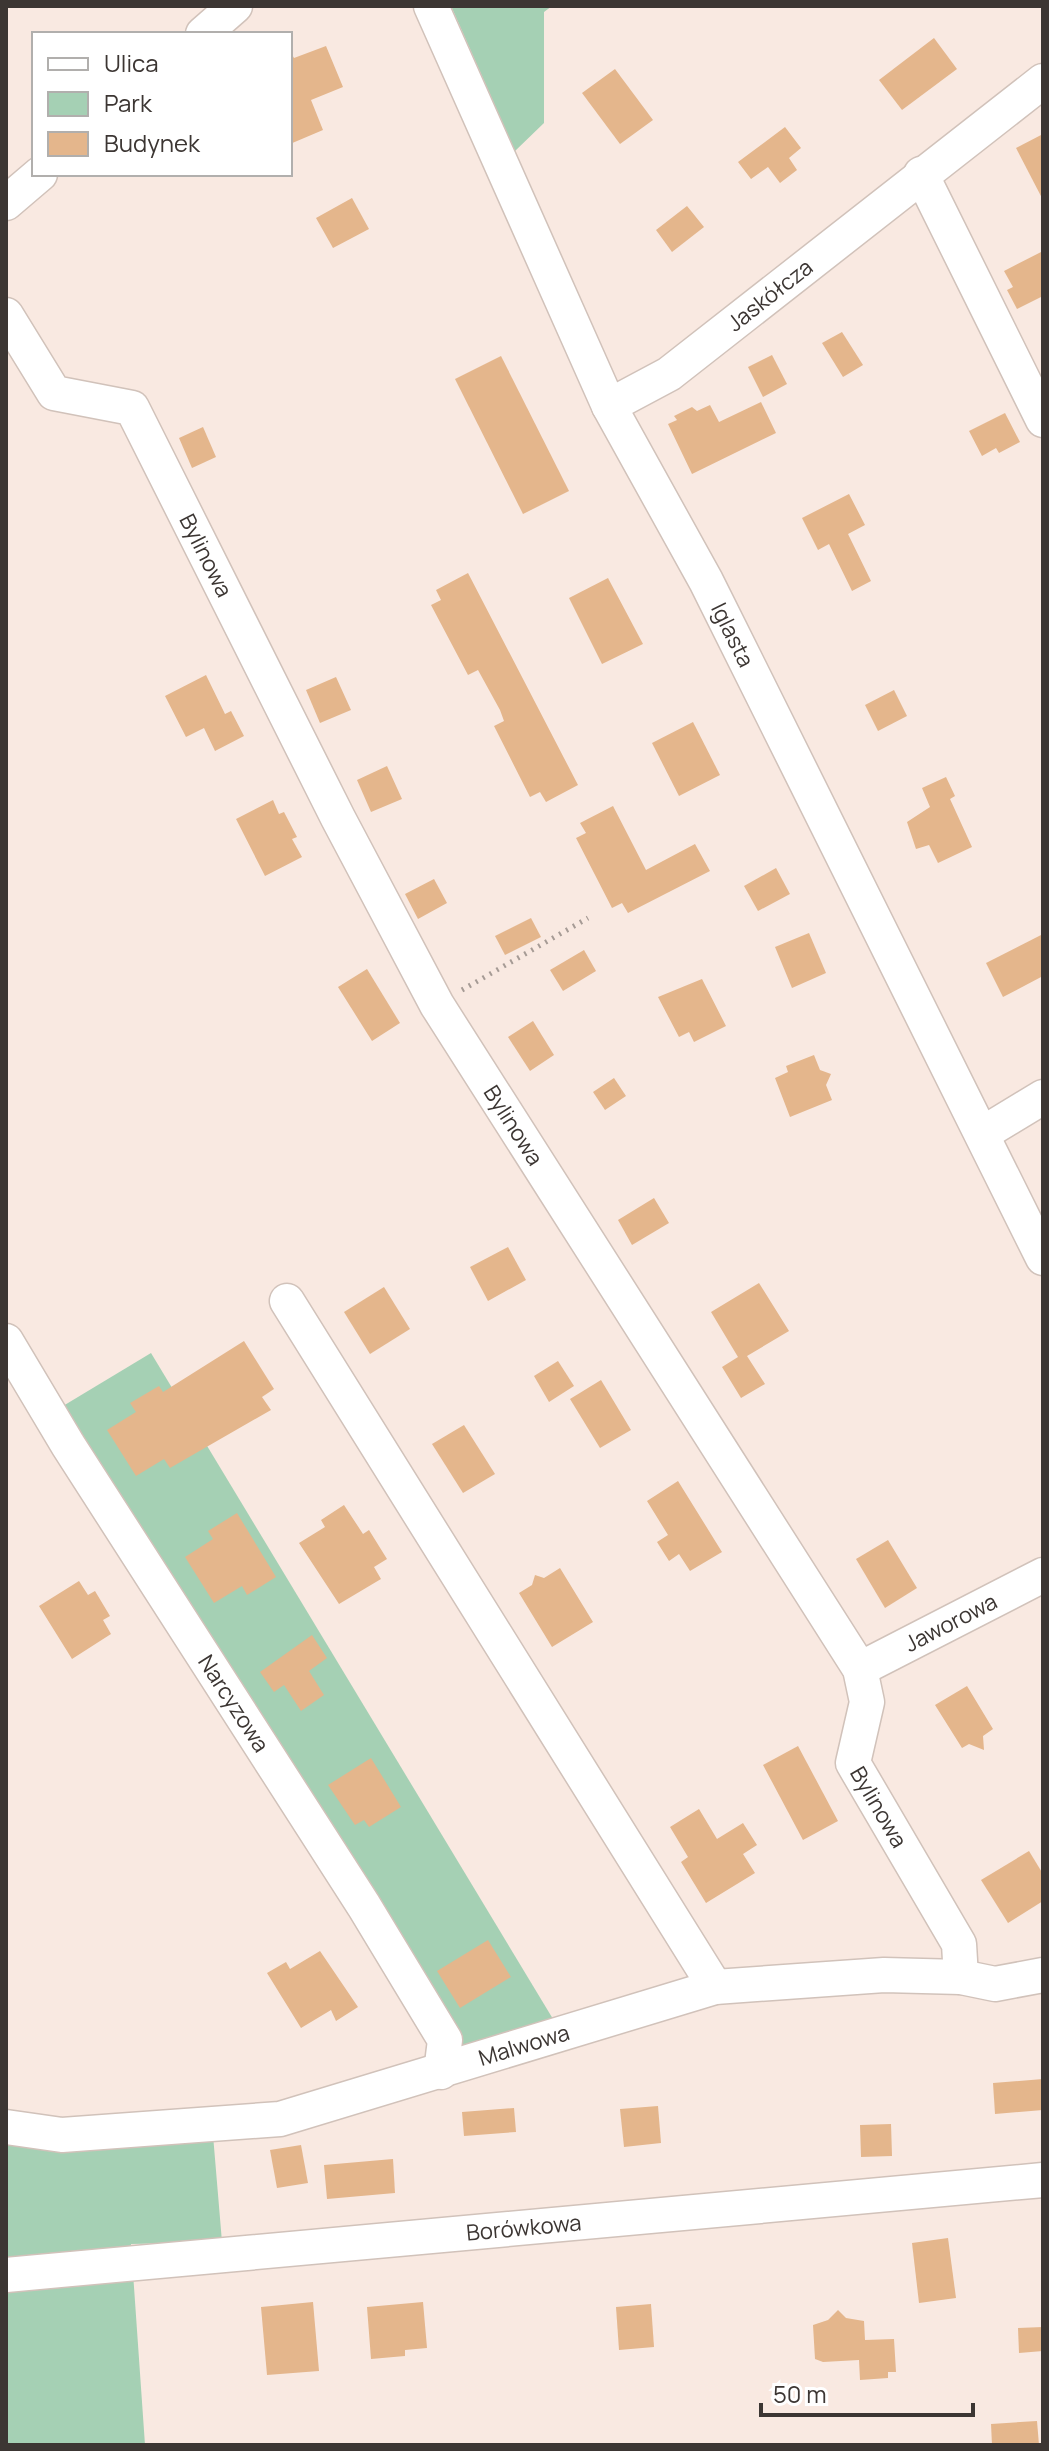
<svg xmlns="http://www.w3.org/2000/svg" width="1049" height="2451" viewBox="0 0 1049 2451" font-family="Manrope,sans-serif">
<rect width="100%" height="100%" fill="#f9e9e1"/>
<g fill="#a5d0b4">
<path d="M451,6H552L544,12V123L515,151Z"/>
<path d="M151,1353L553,2019L461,2049L63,1406Z"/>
<path d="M213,2135L222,2242L131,2244L145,2445H6V2146Z"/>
</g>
<g fill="#e4b68c">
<path d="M934,38L957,69L902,110L879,80Z"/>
<path d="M326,46L343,87L311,100L323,130L290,144V51L294,58Z"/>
<path d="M615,69L653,120L620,144L582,93Z"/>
<path d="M785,127L801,148L789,158L797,170L780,183L768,167L751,179L738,162Z"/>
<path d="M1043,134V200L1016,148Z"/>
<path d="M352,198L369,229L333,248L316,218Z"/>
<path d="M687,206L704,227L672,252L656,230Z"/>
<path d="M1043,251V296L1017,309L1007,290L1013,287L1004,271Z"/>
<path d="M842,332L863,365L843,377L822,343Z"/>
<path d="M772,355L787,384L763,397L748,367Z"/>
<path d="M501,356L569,491L523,514L455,379Z"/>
<path d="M761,402L776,433L692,474L668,424L677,420L674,416L692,407L697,411L710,405L719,422Z"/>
<path d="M1005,413L1020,442L999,453L996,448L982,456L969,431Z"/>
<path d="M203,427L216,457L192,468L179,438Z"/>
<path d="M849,494L865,525L848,534L871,581L852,591L829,544L818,550L802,518Z"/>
<path d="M468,573L578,785L546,802L540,792L530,797L494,726L504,721L500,710L478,670L468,675L431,605L441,600L436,590Z"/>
<path d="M608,578L643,644L602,664L569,598Z"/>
<path d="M206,675L225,714L231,711L244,736L215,751L204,728L186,737L165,696Z"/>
<path d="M336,677L351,710L320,723L306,690Z"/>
<path d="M894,690L907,716L878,731L865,705Z"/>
<path d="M693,722L720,775L679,796L652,743Z"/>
<path d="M387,766L402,799L371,812L357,780Z"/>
<path d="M946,777L955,796L950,799L972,847L938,863L929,845L916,849L907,822L930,807L922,788Z"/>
<path d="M273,800L279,814L284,812L297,837L292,839L302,857L265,876L236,819Z"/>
<path d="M613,806L646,870L695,844L710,871L628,913L622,903L612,908L576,838L586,833L580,823Z"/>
<path d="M776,868L790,894L758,911L744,886Z"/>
<path d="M434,879L447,903L418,919L405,894Z"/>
<path d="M531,918L541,937L505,955L495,936Z"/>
<path d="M809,933L826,973L792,988L775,947Z"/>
<path d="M1043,934V976L1003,997L986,963Z"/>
<path d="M584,950L596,971L563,991L550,970Z"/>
<path d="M367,969L400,1023L372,1041L338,987Z"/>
<path d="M702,979L726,1026L694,1042L689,1032L679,1037L658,997Z"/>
<path d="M533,1021L554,1055L530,1071L508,1037Z"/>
<path d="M814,1055L820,1070L831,1074L826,1085L832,1100L790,1117L775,1078L788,1072L786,1066Z"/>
<path d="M614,1078L626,1096L605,1110L593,1092Z"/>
<path d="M654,1198L669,1223L632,1245L618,1220Z"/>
<path d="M508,1247L526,1280L488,1301L470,1267Z"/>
<path d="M759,1283L789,1331L747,1356L765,1384L741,1398L722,1367L738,1357L711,1312Z"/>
<path d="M384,1287L410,1329L370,1354L344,1312Z"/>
<path d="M244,1341L274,1389L262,1397L271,1410L170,1468L164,1459L136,1476L107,1430L136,1412L130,1403L159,1386L163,1392Z"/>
<path d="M558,1361L574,1386L549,1402L534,1376Z"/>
<path d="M601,1380L631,1430L600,1448L570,1399Z"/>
<path d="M464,1425L495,1474L463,1493L432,1444Z"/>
<path d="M678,1481L722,1552L690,1571L679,1554L669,1561L657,1542L668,1535L647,1501Z"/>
<path d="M344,1505L363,1534L369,1530L387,1559L374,1567L381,1579L339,1604L299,1543L325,1527L321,1520Z"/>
<path d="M237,1513L276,1577L247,1595L242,1586L214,1603L185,1557L213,1539L208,1531Z"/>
<path d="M888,1540L917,1588L885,1608L856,1559Z"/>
<path d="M560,1568L593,1622L552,1647L519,1593L532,1585L535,1575L544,1578Z"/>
<path d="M79,1581L88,1595L95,1591L110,1616L103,1620L111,1634L72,1659L39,1606Z"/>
<path d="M312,1635L327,1658L309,1671L324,1695L301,1711L284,1685L274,1692L260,1672Z"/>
<path d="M967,1686L993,1729L983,1736L984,1750L969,1744L962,1748L935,1705Z"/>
<path d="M798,1746L838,1821L803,1840L763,1765Z"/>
<path d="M371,1758L401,1807L369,1827L364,1820L355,1825L328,1785Z"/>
<path d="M699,1809L717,1839L743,1823L757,1845L743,1854L755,1873L706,1903L681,1862L688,1857L670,1827Z"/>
<path d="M1029,1851L1043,1874V1901L1008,1923L981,1880Z"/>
<path d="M488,1940L511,1977L460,2008L437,1971Z"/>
<path d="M320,1951L358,2007L336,2021L331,2010L301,2028L267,1973L286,1962L290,1969Z"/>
<path d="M1043,2079V2110L995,2114L993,2083Z"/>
<path d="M658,2106L661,2143L624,2147L620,2109Z"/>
<path d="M514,2108L516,2132L464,2136L462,2112Z"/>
<path d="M891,2124L892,2156L861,2157L860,2125Z"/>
<path d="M301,2145L308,2183L277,2188L270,2150Z"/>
<path d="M393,2159L395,2193L327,2199L324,2165Z"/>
<path d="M948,2238L956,2298L919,2303L912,2243Z"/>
<path d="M313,2302L319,2371L267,2375L261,2307Z"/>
<path d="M423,2302L427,2348L405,2350V2356L371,2359L367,2307Z"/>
<path d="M651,2304L654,2347L619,2350L616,2307Z"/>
<path d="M838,2310L846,2318L864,2321L865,2340L894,2339L896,2372H888V2378L860,2380L859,2360L823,2362L815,2359L813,2325L828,2320Z"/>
<path d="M1043,2327V2351L1019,2353L1018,2328Z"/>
<path d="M1037,2421L1039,2445H992L991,2424Z"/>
</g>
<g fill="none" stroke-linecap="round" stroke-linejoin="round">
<defs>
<g id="minor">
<path id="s1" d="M431,6L609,406L706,581L1043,1258"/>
<path d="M203,34L235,6"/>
<path d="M921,174L1043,420"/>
<path d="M6,203L40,174"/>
<path id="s2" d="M6,315L54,393L132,408L338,818L437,1005L860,1669L867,1702L853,1763L959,1944L961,1977"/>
<path id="s3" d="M609,406L669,374L1043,81"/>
<path d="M982,1134L1043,1097"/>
<path d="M287,1301L715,1987"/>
<path id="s4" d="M6,1341L68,1445L364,1906L445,2040L441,2072"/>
<path id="s5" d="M860,1669L1043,1575"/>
<path id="s6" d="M6,2127L62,2135L280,2119L715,1987L884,1975L961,1977L995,1984L1043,1975"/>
<path id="s7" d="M6,2275L1043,2180"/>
</g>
</defs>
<use href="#minor" stroke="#d1c2ba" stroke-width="37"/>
<path stroke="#a69b95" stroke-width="5" stroke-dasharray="2 6" stroke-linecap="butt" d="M462,990L588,918"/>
<use href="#minor" stroke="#fff" stroke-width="34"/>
</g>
<g text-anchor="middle" stroke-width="6" stroke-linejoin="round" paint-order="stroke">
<g font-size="22" fill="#3c3633" stroke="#fff">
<text dy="8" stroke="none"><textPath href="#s3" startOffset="196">Jaskółcza</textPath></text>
<text dy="8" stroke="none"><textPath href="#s2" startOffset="336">Bylinowa</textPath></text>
<text dy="8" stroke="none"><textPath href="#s1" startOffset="698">Iglasta</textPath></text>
<text dy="8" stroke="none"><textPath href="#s2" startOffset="984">Bylinowa</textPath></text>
<text dy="8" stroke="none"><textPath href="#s5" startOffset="102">Jaworowa</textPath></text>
<text dy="8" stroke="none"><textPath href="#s4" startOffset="428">Narcyzowa</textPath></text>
<text dy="8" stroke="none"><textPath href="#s2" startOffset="1776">Bylinowa</textPath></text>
<text dy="8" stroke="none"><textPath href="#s6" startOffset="530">Malwowa</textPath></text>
<text dy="8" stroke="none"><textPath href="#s7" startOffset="520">Borówkowa</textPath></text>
</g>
</g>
<rect width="1049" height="2451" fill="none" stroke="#3c3633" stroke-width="16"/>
<rect x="32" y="32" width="260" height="144" fill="#ffffff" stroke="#b1afad" stroke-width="2"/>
<rect x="48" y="58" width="40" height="12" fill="#ffffff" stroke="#b1afad" stroke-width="2"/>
<text x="104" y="72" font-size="24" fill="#3c3633">Ulica</text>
<rect x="48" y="92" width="40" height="24" fill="#a5d0b4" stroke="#b1afad" stroke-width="2"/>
<text x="104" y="112" font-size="24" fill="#3c3633">Park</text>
<rect x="48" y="132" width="40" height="24" fill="#e4b68c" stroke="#b1afad" stroke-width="2"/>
<text x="104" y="152" font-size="24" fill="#3c3633">Budynek</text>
<path d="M761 2403v12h212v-12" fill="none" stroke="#3c3633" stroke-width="4"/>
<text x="773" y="2403" font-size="24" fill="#3c3633" stroke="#ffffff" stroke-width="6" paint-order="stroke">50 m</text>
</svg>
